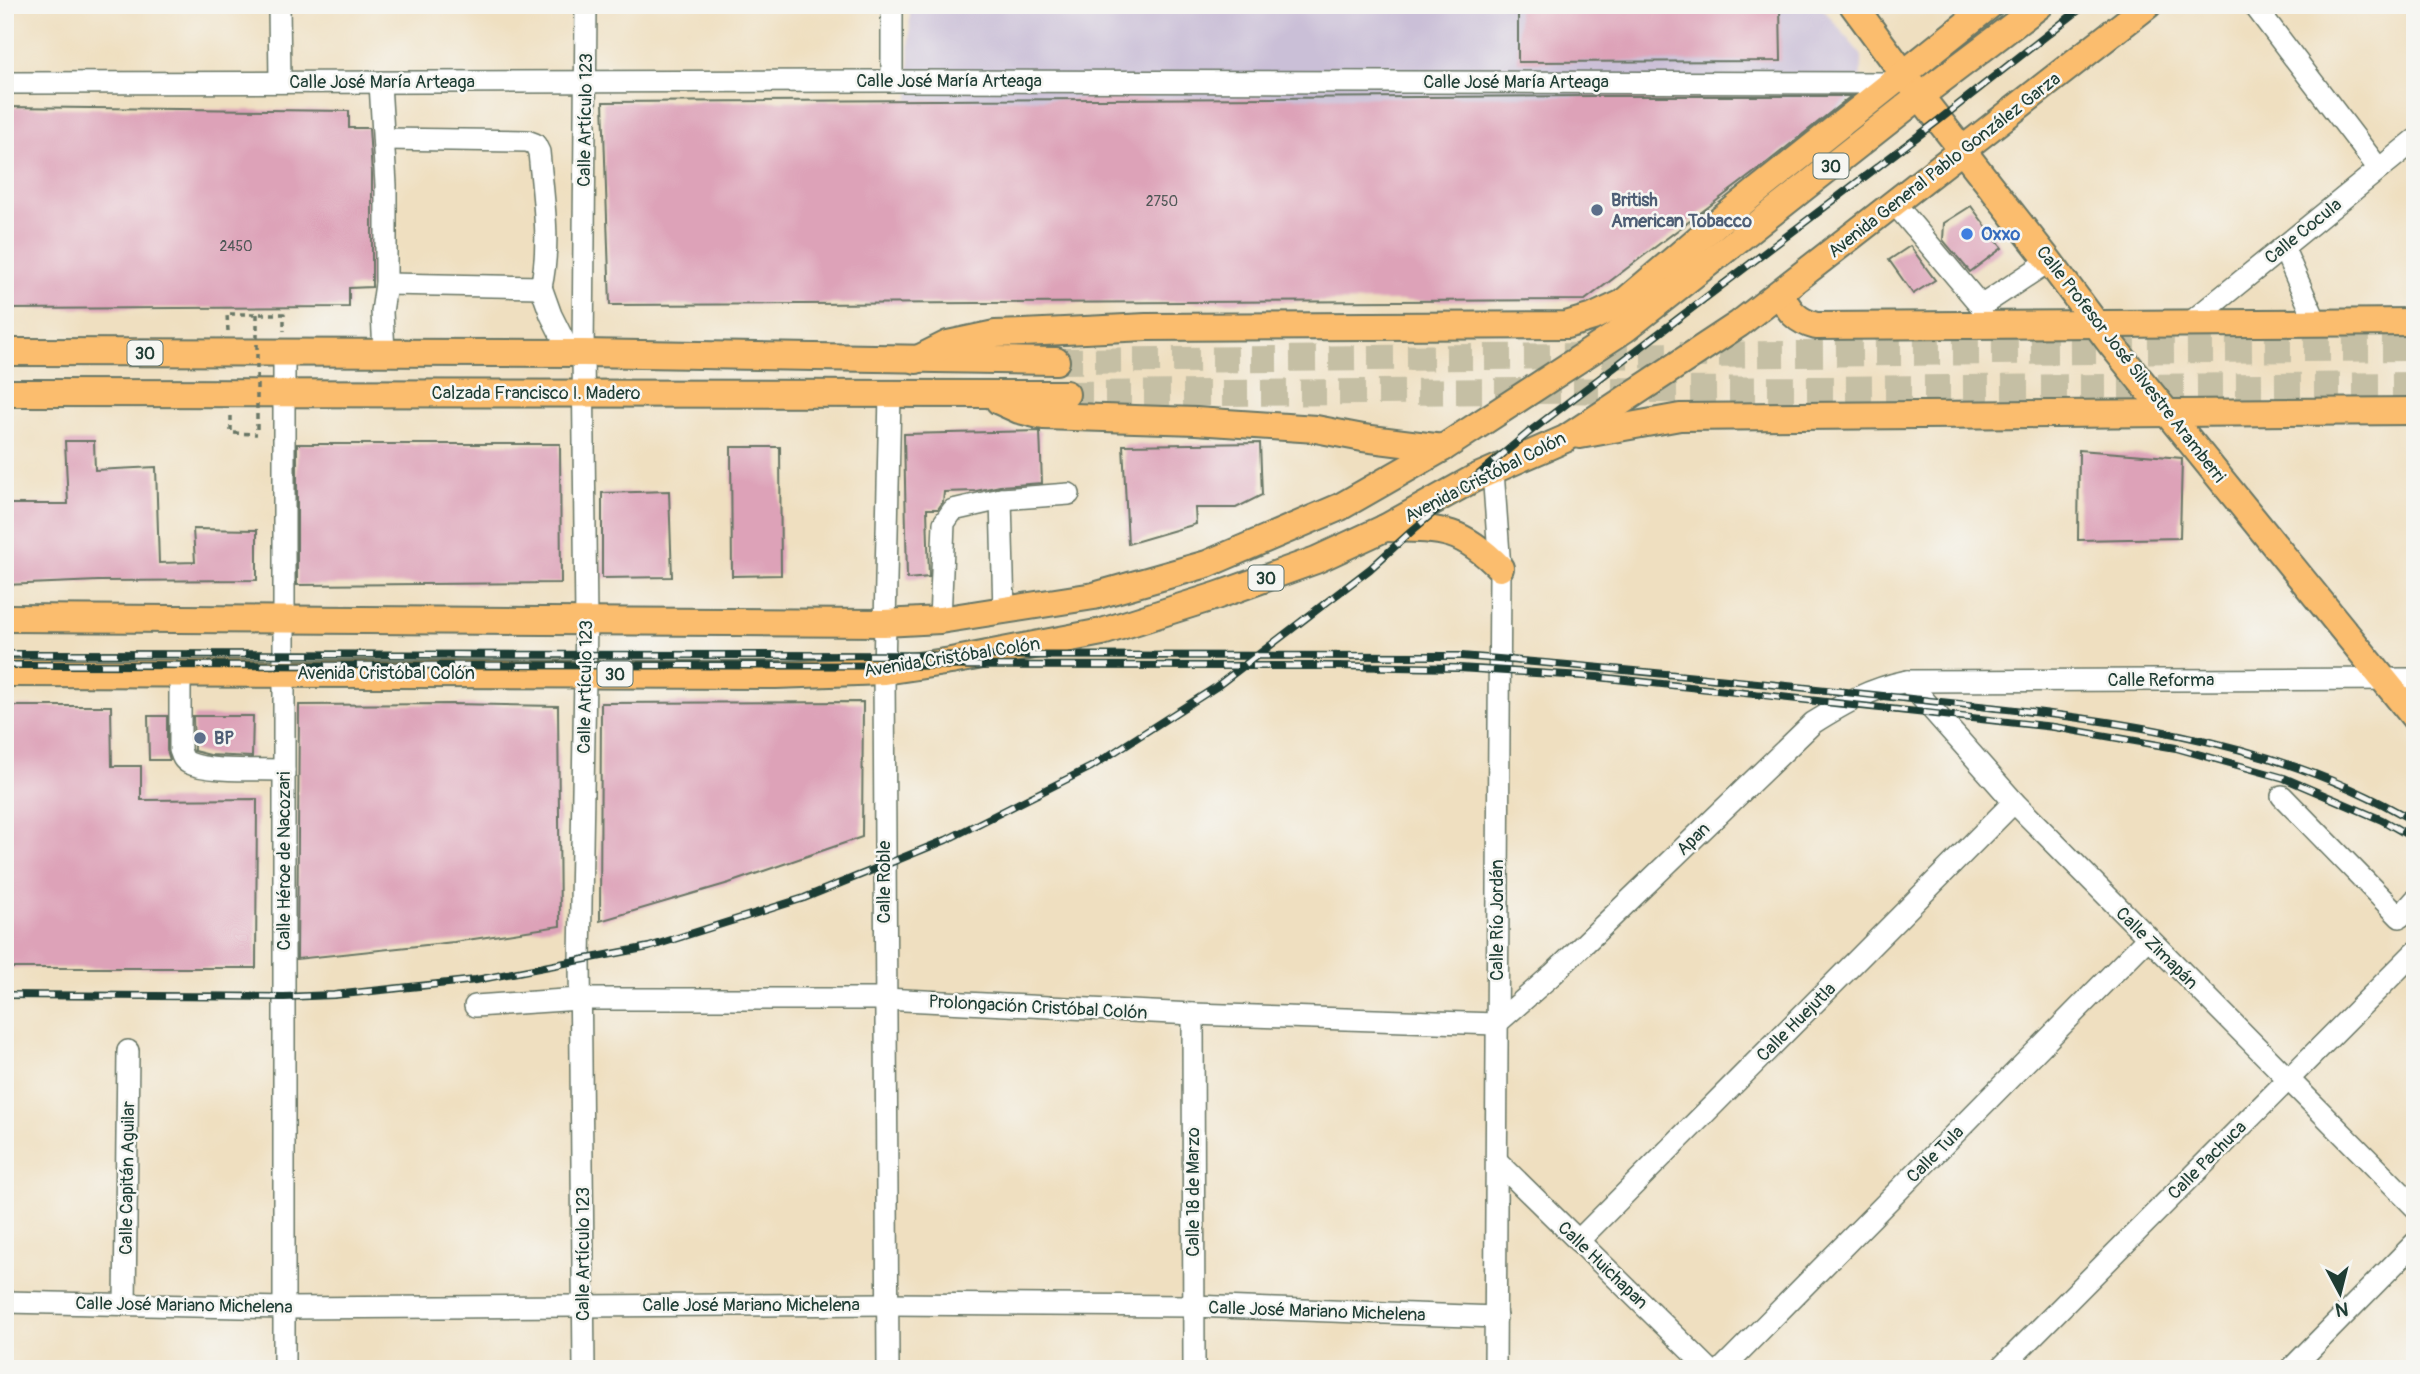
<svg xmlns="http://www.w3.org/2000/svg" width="2420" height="1374" viewBox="0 0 2420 1374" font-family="Pangolin,sans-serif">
<rect width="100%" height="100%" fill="#f6f6f2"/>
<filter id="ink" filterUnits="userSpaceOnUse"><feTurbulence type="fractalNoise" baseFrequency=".0143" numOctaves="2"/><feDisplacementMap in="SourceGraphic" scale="14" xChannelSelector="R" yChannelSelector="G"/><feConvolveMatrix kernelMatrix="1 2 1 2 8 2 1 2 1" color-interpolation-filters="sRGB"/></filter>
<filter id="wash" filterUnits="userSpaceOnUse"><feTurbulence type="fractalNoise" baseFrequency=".00686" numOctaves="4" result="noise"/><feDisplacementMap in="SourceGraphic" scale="28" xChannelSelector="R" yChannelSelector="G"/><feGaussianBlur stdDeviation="1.57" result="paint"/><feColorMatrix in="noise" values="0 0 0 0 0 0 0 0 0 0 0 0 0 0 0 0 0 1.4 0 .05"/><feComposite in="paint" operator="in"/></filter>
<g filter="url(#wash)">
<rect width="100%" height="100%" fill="#efdfc0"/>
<path fill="#cabfd7" d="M910,5H1820L1862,56L1859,94L1585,300L610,305L603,102L909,100Z"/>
<g id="blocks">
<g fill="#dda2b8">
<path d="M1518,5H1780L1781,61L1518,62Z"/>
<path d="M1593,96H1851L1764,165L1585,300L610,305L603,102Z"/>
<path d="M5,107L349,111V128H369L372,175V287L349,288V307L5,309Z"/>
<path d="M1971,206L2002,248L1970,272L1943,240L1944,223Z"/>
<path d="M1910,246L1935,280L1913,294L1889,260Z"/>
<path d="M1040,431L1042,483L1000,486L976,491L944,492L943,502L938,509H927L929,577L907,579L904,434Z"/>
<path d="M65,441H94L95,470L156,467L159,563L195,562L193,529L257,530V580L98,581L5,585V504H68Z"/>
<path d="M1260,443L1262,495L1236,508H1195L1196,524L1128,544L1123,445Z"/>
<path d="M297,444H560L561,583L297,585Z"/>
<path d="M731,447H780L781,575L732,576Z"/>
<path d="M2079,450L2182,458L2180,538L2078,540Z"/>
<path d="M669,491L672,577L602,578V493Z"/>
<path d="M863,702L862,837L729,883L600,921L601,703Z"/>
<path d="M453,704L558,706L560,926L454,942L297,959L299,705Z"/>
<path d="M5,706H111L112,766H141V800L257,799L256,968H5Z"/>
<path d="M148,716H167V750L170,760H149Z"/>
<path d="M193,716H253L252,757L210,755L194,751Z"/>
</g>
</g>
</g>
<g filter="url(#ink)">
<use href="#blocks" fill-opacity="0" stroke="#687665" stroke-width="2"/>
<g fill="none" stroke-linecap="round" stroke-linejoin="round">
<g stroke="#c5bfa4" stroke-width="26" stroke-dasharray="26 13" stroke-linecap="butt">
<path d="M1056,361L2415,348"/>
<path d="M1066,394L2415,385"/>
</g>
<defs>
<g id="minor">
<path d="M279,5L280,82"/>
<path d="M892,5V81"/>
<path d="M2254,5L2379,169"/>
<path d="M5,83L892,81L1893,83"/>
<path d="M380,83L386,185V284L382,312L384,353"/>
<path d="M384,139L527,141L535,144L539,152C543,196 551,244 541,287L386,284"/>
<path d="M1895,204L1981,306L2049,261"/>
<path d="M2283,247L2316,322"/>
<path d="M541,287L551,315L570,353"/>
<path d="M2191,322L2415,140"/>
<path d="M1493,471L1500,568L1495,1369"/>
<path d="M1001,499L1004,612"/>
<path d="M940,620L944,523L953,510L1001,499L1069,494"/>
<path d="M180,673V750C182,756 183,760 189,763C208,772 261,769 284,770"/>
<path d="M1907,681L2014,802L2415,1207"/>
<path d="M2282,796L2400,917L2415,900"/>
<path d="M475,1006L580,999H884L1193,1014L1496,1024L1553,974L1813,723C1845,703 1869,689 1907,681L2415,679"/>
<path d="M1193,1014L1194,1369"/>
<path d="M1498,1162L1709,1369"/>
<path d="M1578,1241L2014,802"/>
<path d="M5,1302L284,1308L887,1304L1193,1306L1496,1317"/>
<path d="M125,1304L128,1051"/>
<path d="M284,1369V354"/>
<path d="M584,1369L580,960L586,621L583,353L586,5"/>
<path d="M888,1369L884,671L890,394"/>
<path d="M1722,1369L2147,939"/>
<path d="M2000,1369L2415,952"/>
<path d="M2291,1369L2415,1243"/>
</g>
<g id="major">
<path d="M1853,5L1920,96L2049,261L2111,344L2415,718"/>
<path d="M1781,293C1788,311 1797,321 1816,326L2415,322"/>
<path d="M5,352L583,353L1056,361"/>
<path d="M916,360L948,344L995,334L1023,333L1146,327L1566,325L1593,317L1623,303L1718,222L1990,5"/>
<path d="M5,393L1066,394"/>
<path d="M999,401L1019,410L1043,416L1196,421L1316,429L1363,438L1443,448"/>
<path d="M1580,435L1680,417L2415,411"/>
<path d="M1385,528C1440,529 1460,527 1500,568"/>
<path d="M5,618L884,623L940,620L1094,596L1207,564L1340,507L1443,448L1625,329L1920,96L2040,5"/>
<path d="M5,673L776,675L884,671L951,661L1102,632L1216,596L1316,560L1385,528L1473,479L1565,439L1739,324L2148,5"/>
</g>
</defs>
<use href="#minor" stroke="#687665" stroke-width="24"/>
<use href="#major" stroke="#687665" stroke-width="30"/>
<g stroke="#687665" stroke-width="3.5" stroke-dasharray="5 5" stroke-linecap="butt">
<path d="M228,331L227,314H284V331"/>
<path d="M231,416V433L257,434"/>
</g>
<use href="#minor" stroke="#fff" stroke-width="21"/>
<use href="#major" stroke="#fbbd6e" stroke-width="26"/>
<defs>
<g id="rail">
<path d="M5,654L1461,656C1602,667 1742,681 1883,696C2063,715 2256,727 2415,822"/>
<path d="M5,665L1333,666L1459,668L1598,677L2054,727L2176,748L2284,778L2382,820L2415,839"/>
<path d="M5,995L284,997L334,995L476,980L649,947L804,898L946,840L1091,767L1216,687L1370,569L1414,529L1528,433L1939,120L2085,5"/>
</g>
</defs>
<use href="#rail" stroke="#1f3d34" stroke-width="8"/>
<use href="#rail" stroke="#f6f6f2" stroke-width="5" stroke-dasharray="16" stroke-linecap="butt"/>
<path stroke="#687665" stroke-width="3.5" stroke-dasharray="5 5" stroke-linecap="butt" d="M257,314V434"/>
</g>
</g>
<g fill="#5c6f8a" stroke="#f6f6f2" stroke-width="2.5">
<circle cx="1597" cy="210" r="7"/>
<circle cx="200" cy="738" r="7"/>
</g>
<circle fill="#3f7fe0" stroke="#f6f6f2" stroke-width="2.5" cx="1967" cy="234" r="7"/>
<g text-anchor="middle" stroke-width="5" stroke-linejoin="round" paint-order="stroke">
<g font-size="14" fill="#4e5655">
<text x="1162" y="206">2750</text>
<text x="236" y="251">2450</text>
</g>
<g fill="#f6f6f2" stroke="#60746d" stroke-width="2">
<rect x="1813.5" y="153.5" width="35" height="25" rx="5"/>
<rect x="127.5" y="340.5" width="35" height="25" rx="5"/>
<rect x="1248.5" y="565.5" width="35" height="25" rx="5"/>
<rect x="597.5" y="661.5" width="35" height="25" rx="5"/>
</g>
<g font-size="16" font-weight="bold" fill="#1f3d34">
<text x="1831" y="172">30</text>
<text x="145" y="359">30</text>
<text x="1266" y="584">30</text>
<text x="615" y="680">30</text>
</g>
<g font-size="18" fill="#1f3d34" stroke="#f6f6f2">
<text x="949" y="87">Calle José María Arteaga</text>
<text x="382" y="88">Calle José María Arteaga</text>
<text x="1516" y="88">Calle José María Arteaga</text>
<text transform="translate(585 120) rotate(-89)" y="6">Calle Artículo 123</text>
<text transform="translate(1944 165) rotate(-38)" y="6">Avenida General Pablo González Garza</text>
<text transform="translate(2303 231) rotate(-39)" y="6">Calle Cocula</text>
<text transform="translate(2131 364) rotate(52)" y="6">Calle Profesor José Silvestre Aramberri</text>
<text x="536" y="399">Calzada Francisco I. Madero</text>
<text transform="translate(1485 477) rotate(-27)" y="6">Avenida Cristóbal Colón</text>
<text transform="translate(952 657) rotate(-9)" y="6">Avenida Cristóbal Colón</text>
<text x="386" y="679">Avenida Cristóbal Colón</text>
<text x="2161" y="686">Calle Reforma</text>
<text transform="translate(585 687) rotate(-89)" y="6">Calle Artículo 123</text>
<text transform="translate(1693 839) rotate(-44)" y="6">Apan</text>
<text transform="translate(284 861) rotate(-90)" y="6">Calle Héroe de Nacozari</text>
<text transform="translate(884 882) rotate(-90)" y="6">Calle Roble</text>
<text transform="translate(1497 920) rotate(-90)" y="6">Calle Río Jordán</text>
<text transform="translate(2157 948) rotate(45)" y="6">Calle Zimapán</text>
<text transform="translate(1038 1007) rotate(3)" y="6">Prolongación Cristóbal Colón</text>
<text transform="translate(1796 1022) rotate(-45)" y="6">Calle Huejutla</text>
<text transform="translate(1935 1154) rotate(-45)" y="6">Calle Tula</text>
<text transform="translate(2207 1160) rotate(-45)" y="6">Calle Pachuca</text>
<text transform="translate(127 1178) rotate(-89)" y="6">Calle Capitán Aguilar</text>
<text transform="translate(1193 1192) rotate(-90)" y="6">Calle 18 de Marzo</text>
<text transform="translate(583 1254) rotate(-90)" y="6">Calle Artículo 123</text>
<text transform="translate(1603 1265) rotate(44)" y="6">Calle Huichapan</text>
<text transform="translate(184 1305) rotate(1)" y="6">Calle José Mariano Michelena</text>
<text x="751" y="1311">Calle José Mariano Michelena</text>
<text transform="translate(1317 1311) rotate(2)" y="6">Calle José Mariano Michelena</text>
</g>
<g font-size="18" font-weight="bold" fill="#4e5e75" stroke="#f6f6f2" text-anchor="start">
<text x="1611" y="206">British<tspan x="1611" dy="21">American Tobacco</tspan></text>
<text x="214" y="744">BP</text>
</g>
<g font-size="18" font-weight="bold" fill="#366cbe" stroke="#f6f6f2" text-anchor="start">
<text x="1981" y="240">Oxxo</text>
</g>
</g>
<rect width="2420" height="1374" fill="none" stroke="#f6f6f2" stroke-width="28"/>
<g transform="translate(2340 1293) rotate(173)" stroke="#f6f6f2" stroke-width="5" paint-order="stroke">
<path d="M0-5L12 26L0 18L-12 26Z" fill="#1f3d34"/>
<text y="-10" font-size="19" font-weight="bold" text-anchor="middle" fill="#1f3d34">N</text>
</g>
</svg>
